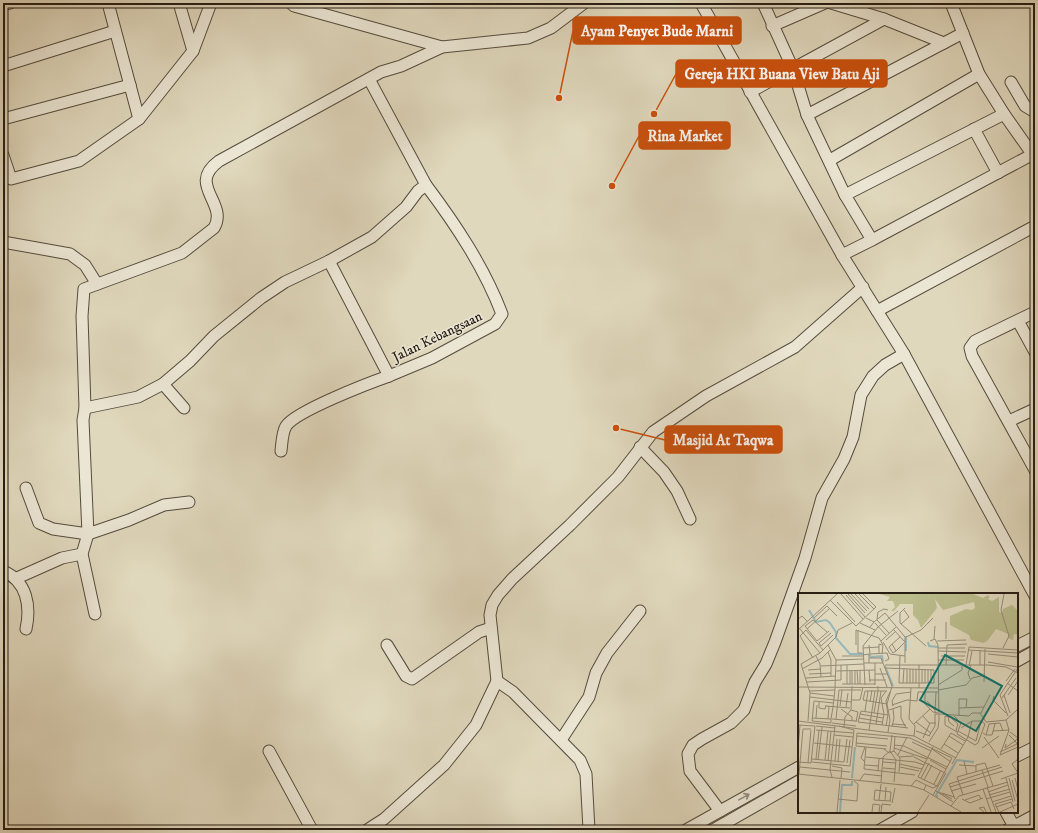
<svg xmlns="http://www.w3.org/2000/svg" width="1038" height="833" viewBox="0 0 1038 833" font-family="'IM FELL DW Pica',serif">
<rect width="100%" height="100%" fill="#e0d8bd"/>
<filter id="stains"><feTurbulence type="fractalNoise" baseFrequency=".005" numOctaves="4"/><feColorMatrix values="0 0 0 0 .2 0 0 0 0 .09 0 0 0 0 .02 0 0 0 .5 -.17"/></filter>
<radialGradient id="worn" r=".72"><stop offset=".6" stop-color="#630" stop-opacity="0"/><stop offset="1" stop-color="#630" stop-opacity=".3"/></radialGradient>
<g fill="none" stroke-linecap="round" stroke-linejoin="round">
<defs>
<g id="minor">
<path d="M108,3L139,119"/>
<path d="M179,3L193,51"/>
<path d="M291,3L294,6L442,47"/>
<path d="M701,3L842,255L904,354L1035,596"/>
<path d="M763,3L793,69L807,115L845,195L872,240"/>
<path d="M831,3L884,19L944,43"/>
<path d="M951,3L979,74L1004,114L1035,158"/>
<path d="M3,5L10,3"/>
<path d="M772,26L825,3"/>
<path d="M3,66L115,31"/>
<path d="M1011,82L1025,106L1035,112"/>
<path d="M750,92L884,19"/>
<path d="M807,115L963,33"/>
<path d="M3,119L130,85"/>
<path d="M974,129L998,173"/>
<path d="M3,155L11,179L79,161L139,119L193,51L211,3"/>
<path d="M830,160L979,74"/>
<path d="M845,195L1004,114"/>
<path d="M3,242L70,254L85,265L97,284"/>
<path d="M842,255L872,240L1035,153"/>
<path d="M329,261L389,376L432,358L495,324L502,314C484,267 456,225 426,185"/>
<path d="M877,311L1035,226"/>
<path d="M1035,312L975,341L970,348L972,356L1035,470"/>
<path d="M1018,321L1035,352"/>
<path d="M163,384L184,408"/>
<path d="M85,408L138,397L163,384L190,361L214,336L261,298L285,282L329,261L372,237L406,207L418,191L426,185L369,79"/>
<path d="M1009,421L1035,409"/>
<path d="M640,447L664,472L677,491L690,519"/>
<path d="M281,451C282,443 282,433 286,426C296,411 369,383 389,376"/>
<path d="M26,488L39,523L53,529L88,534L129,520L164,505L189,502"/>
<path d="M3,571C27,581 31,606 26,629"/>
<path d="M17,578L62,558L82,554"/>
<path d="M95,614L82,554L88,534L83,420L85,408L82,316L84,289L182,253L214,228C229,203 186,185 219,161L381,72L401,66L442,47L528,38L551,28L584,3"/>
<path d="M387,645L406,676L412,679L479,632L491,628"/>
<path d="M1017,646L1035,637"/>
<path d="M1017,661L1035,651"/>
<path d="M497,681L513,692L580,760L586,774L589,830"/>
<path d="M561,740L589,697L596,673L607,653L640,611"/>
<path d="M269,751L312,830"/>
<path d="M1017,756L1035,747"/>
<path d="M720,811L690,771L688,754L693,745L702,739L731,723L744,710L755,682L766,664L775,642L805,558L822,498L844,459L853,437L861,395L873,376L885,365L904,354"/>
<path d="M1006,812L1016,830"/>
<path d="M367,830L384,819L444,765L476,725L497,681L490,615L492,605L498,595L512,579L570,525L618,477L653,432L706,396L795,347L863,287"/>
<path d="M686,830L799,767"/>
<path d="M713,830L799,781"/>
<path d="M880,830L912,812"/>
<path d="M1007,830L1035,815"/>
</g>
</defs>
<use href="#minor" stroke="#554c3e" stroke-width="13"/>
<use href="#minor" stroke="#ebe6d4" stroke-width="11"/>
</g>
<defs><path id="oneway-shaft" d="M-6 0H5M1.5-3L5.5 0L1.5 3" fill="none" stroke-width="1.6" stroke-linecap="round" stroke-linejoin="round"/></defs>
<use stroke="#938c7d" href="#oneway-shaft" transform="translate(744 797) rotate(-29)"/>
<g text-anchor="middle" stroke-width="3" stroke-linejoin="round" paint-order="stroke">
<g font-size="14" fill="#271d13" stroke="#ebe6d4">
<text transform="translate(437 336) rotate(-26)" y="5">Jalan Kebangsaan</text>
</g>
</g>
<g transform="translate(798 593)">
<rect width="220" height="220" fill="#e0d8bd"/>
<path d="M81,1H175L185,5L190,2L192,4L190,6L194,8L201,4V19L204,20L205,16L214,12L220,18V42L216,41L215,47L210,45V41L198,36L188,50L189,47L186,50L173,47L171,42L152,32V23L168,16L174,17L177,15L176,9L145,17L137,6L139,15L123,35L120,27L115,22V11H102L96,18H93L97,14L95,8H89L92,4Z" fill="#babc8c"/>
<path fill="none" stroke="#97b8b9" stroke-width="2" d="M11,17L18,29L28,27L32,30L38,39V45L52,61H66M108,43V58M130,49L131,53L140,54M71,61L73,64L84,63L85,69M87,73L95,93M54,185L57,154M140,204L138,202L159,167L176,169M42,219L44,192H54V188"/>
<path fill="none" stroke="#968d79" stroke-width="1" d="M43,1L65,26M50,1L67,20M53,1L69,18M57,1L71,16M61,1L76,16M48,2L67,24M32,7L58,33L78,14L65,1M39,9L57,29M107,15L102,20V30L128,53M16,25L29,13L39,23M68,25L76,29L72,34M0,26L4,23L10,29M79,26L80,19L86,16L90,17M79,27L91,40M76,29L87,20L107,44V70M62,30L77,37M77,30L88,42M103,31L111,24L106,17M2,36L22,60M9,36L32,15M95,36L107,49M0,37L39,1M60,37V60H64M29,39L15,27L7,33L19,48L31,38M108,44L123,37L135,25M136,46L137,33M148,46V29M88,47L97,39M83,48L98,34M139,48L168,47M85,49L92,61L107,63M94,51L98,58L106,50M30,52L38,67L37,95V96L36,106L35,114L33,126V130L14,128L16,108L36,110M58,52V37L81,45L85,52L84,61M71,52L72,61L89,60L91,66L87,68M23,53L21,50L33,40M23,53L35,42M65,55L81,54M140,55H167M205,55L211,43L203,17L206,1M170,57L220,60M98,58L95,60L91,54L102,44M140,58L168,59M30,59L33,67V83M81,61V51L84,52M190,61L220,64M65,62L71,61V70M18,63L22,71L23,84M44,63H65M143,63H167M15,65L2,43L8,37L25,57M71,65H83L94,93L89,111L92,127L90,139M38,67L66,66M140,67H166M190,69L219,74M66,70H85M77,70V92M87,72H190L208,74L220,80M148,72L149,52L169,51M168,72L171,54L220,57M182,72V57M23,73L66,71M171,73L174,58M82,75L89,94M87,75L136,77V90H101M4,76L24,65L33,56M127,76V90M10,77L23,76M59,77L60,91M62,77V91M71,77L72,89M38,78L77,77M52,78V91M54,78V91M11,81L33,80M77,81H90M8,85L38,83M172,86L170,80L173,72M71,87H88M208,88L217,76M9,89L43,87V72M186,89L187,56M101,90L102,63M105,90L106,75M109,90V76M112,90V76M115,90V76M118,90V76M124,90V76M130,90V76M133,90V76M209,90L220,98M44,91H77M49,91V72M57,91V78M67,92L65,53L80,34L100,18M140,92L164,77V73M80,93V98H67L65,107L89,111M0,94L140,95M113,95L111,126L117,133L116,143M121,95V72M140,97L168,92L174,85L187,82M11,98L37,97M127,98V111L135,119L140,120M12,100L36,103M206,102L212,120M210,102L220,88M196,103L195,107L208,120M12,104L53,109M204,105L218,85M40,107L41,97H63M53,107H62L65,94M21,108V115L27,116L28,112M129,108L137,117M72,109L74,97M94,112L109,107L119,108L120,99H140M28,113L52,115M42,113L44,97M95,113L94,108L98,101L113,99M48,114L50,100M161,115V106H169L168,114M43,116L54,124V128M53,117L60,119L58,129M91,117L103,113V125L108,135M67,118L70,98M137,119L138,99M76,120L80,98H89M182,120L188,129L199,128L208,127L220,116M62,121L85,125M141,121L171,123L174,120H183L192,102M90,122L63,118L60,129L110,135M125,123L131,130H138M150,123L151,129L156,133M156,123L163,130L159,141L177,152L180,150L187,131L183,128M161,123V115L186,114M210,123L202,102L220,75M14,125L33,126M18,125L19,112M61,125L84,129M30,126L31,113M34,126L58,128M38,126L40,107M0,128L116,143L158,165M10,128L12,100L3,71L22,60L38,44L40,37L54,30M118,129L133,140M34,130L58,133M78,131L83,98M94,131L108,132M116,131L132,116M191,131L202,130L205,138M0,132L17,133L13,170L0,169M84,132L86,121L83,105L88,98M18,133L37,135M88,133L90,122L88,108L92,99M46,134L47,124L53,117L54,93M94,134L96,125L95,116M18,137L55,140M71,137L77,98M211,137L202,162L220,154M118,138L132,143M158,138L160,131L152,124L147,123V132L159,139M160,138L178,148L183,128H174L163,135M195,138L211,137L208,127M185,140L188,142L191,131M36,142L55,144M94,142L92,158L98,167L96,189M188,142H194L197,131M211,142L217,148L220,145L212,139M59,143L90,146M131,143L137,133V121H140M151,143L165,152M186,144L201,165M125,145L132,130M114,149L133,158M131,149L140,135L141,127L140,52L137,46L132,48M16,150L54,154M58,150L89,153M146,151L160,160M208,151L207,155L217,148L220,152M96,152L106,153L149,174M67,154L63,165L67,169M68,154L66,176L117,182M135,154L120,184L139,193M96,155L129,166M184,155L201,143M0,156L2,132M86,156L91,160L96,158L97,143M88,156L58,153L59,140L112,145L154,165L139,193M134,156L153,169M143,156L153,140L167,148M96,158L102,165L101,179M202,159L219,151M100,162L109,144M68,164L117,169L126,172M101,164L116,163M116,164L147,180M14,166L46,169L49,146M18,166L21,137M220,166L214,171L220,180M20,167L24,134M27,167L30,138M132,167L148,176M30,168L33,138M37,168L39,146M166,168L169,181M14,169L52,173L56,137L41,133M40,169L42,146M85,169L98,170M10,170L13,137M49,170L52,147M102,171L124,176M154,171L170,144L174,128M67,172L81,173M161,172L178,173M34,173L44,175L43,185M2,174L52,179M102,174L121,178M85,175L97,176M184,177L190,194M80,178L81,166M178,179V172L187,170L195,193M0,181L114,193L126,197L163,219M1,181L5,136H13M34,184L32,177L37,133M123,185L131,170M208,185L215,209M211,185L217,208M217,185L220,197M203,186L220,180M62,187L66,181L84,183M126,187L134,172M214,187L220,207M83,189L85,164L92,158M136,191L143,177M113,193L118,187L128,192M152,194L205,178M189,194L198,219M185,196L193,219M126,197L128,192L135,195L139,193M138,198L155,209M153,198L178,191M141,199L154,206M190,199L210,192M144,200L156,204M135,202L148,180M165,202L159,184L202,172M191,202L212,196M40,206L59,208L60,191L56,188M157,206L151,191L204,174M164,206L172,210L185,205M188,206L212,199M81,207L83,191M167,207L181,202L183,206M87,208L88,194M92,208L93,199L77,197L76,207L92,208H93M194,209L213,203M94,210L97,195M153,213L161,203L210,189M198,214L213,209L216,216M39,219L42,187M74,219L75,211L82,212L81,219M83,219L84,211L93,212M120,219L131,202M186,219L181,215L186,214L188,219M201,219L197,211L214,206M202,219L220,211"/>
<path fill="#0f766e" fill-opacity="0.15" stroke="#0f766e" stroke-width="2" d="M147,62L204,93L178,138L122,107Z"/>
<rect width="220" height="220" fill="none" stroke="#271d13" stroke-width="2"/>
</g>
<path fill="none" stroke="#cb500d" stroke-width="1.5" d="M559 98L573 31M654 114L676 74M612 186L639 136M616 428L665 440"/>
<g fill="#cb500d" stroke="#ebe6d4" stroke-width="1.5">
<circle cx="559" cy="98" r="4"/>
<circle cx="654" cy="114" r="4"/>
<circle cx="612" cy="186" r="4"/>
<circle cx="616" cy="428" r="4"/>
</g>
<g fill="#cb500d" stroke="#cb500d" stroke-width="1.5">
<rect x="573" y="17" width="168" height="27" rx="4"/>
<rect x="676" y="60" width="211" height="27" rx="4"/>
<rect x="639" y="122" width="91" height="27" rx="4"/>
<rect x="665" y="426" width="117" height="27" rx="4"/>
</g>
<g font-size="15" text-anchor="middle" font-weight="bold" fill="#fff">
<text x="657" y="36">Ayam Penyet Bude Marni</text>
<text x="782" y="79">Gereja HKI Buana View Batu Aji</text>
<text x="685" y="141">Rina Market</text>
<text x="723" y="445">Masjid At Taqwa</text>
</g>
<rect width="1038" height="833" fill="none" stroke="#e0d8bd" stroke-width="16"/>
<rect x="4" y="4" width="1030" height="825" fill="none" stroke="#271d13" stroke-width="2"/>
<rect x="8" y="8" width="1022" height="817" fill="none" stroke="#271d13"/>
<rect width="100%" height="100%" filter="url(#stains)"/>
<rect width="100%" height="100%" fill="url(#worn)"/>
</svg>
